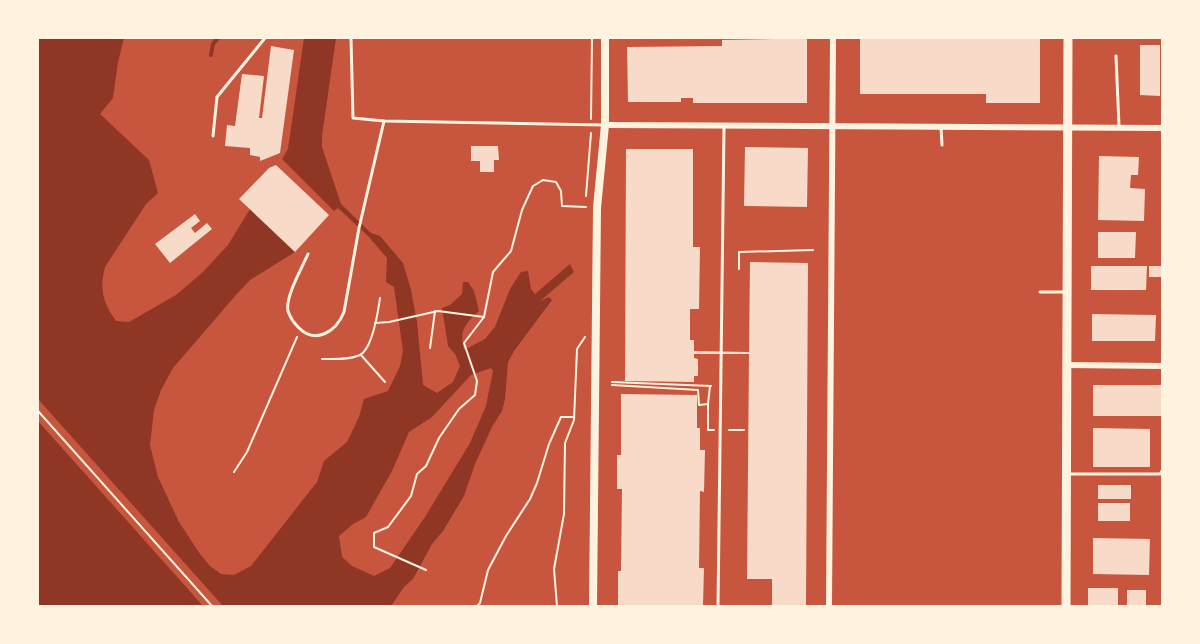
<svg xmlns="http://www.w3.org/2000/svg" width="1200" height="644" viewBox="0 0 1200 644" font-family="Karla,sans-serif">
<rect width="100%" height="100%" fill="#c8553d"/>
<path fill="#8f3625" fill-rule="evenodd" d="M38,38H124L118,62L113,98L100,114L149,160L158,193L146,204L105,267C99,290 103,302 116,321L129,322L176,295L202,273L228,245L250,209L295,252L250,280L235,296L173,368L161,390L154,410L150,445L158,477L179,522L200,554L210,566L221,574L234,575L251,566L317,482L324,461L347,442L359,417L364,399L388,391L400,366L403,351L394,287L386,282L387,258L369,237L338,208L334,211L282,159L288,149L304,38H336L322,136V147L341,204L371,233L380,236L403,263L411,290L417,322L423,385L437,393L453,382L460,366L455,354L448,346L442,308L450,305L462,294L463,282H468L474,291L479,311C465,324 459,330 464,350L485,339L495,327L510,289L521,272L528,271L531,289L535,294L570,264L574,272L540,301L549,297L552,300L514,351L508,362L505,399L502,411L492,427L475,464L464,496L443,531L432,544L413,579L404,587L391,606H38ZM491,368L493,371L486,406L470,443L425,517L390,568L374,576L352,566L342,557L339,536L353,524L366,517L392,471L409,432L432,417L471,375Z"/>
<path fill="#c8553d" d="M38,399L223,606H203L38,421Z"/>
<g fill="none" stroke-linecap="round" stroke-linejoin="round">
<path stroke="#8f3625" stroke-width="4" d="M211,55L213,44L218,38"/>
</g>
<g fill="#f7dbc8">
<path d="M773,38H807V103H693V98H681V102H628L627,47L722,46V40L773,39Z"/>
<path d="M860,38H1040V103H986V94H860Z"/>
<path d="M1140,45H1160V96L1140,95Z"/>
<path d="M271,46L294,50L280,153L260,161V157L250,155V148L225,146L227,125L235,126L242,74L264,76L259,118H262Z"/>
<path d="M471,146H498L499,160H494V172H480V161H471Z"/>
<path d="M745,147L808,148L807,207L744,206Z"/>
<path d="M626,149H693V247H700L699,309H690V340H694V351L749,352L750,262L808,263L806,606H772V579H747L749,354H694V358L698,359V376H694V382L625,381Z"/>
<path d="M1099,156L1139,157L1138,175H1131L1130,188L1145,189L1144,221L1098,220Z"/>
<path d="M276,165L329,215L295,252L239,199L269,168Z"/>
<path d="M195,214L200,221L191,228L195,233L207,223L212,229L170,263L155,244Z"/>
<path d="M1098,232H1136L1135,258H1098Z"/>
<path d="M1091,266H1147L1146,290H1091Z"/>
<rect x="1149" y="266" width="12" height="11"/>
<path d="M1092,314L1156,315L1155,341H1092Z"/>
<rect x="1093" y="385" width="69" height="31"/>
<path d="M621,394L697,395V428H700V450H705L704,492L700,491L699,568H704L703,606H618V571H621L622,489H617V455H621Z"/>
<path d="M1093,428L1150,429V467H1093Z"/>
<rect x="1098" y="485" width="33" height="14"/>
<rect x="1098" y="503" width="32" height="18"/>
<path d="M1093,538L1150,539L1149,575L1093,574Z"/>
<rect x="1088" y="588" width="30" height="18"/>
<rect x="1127" y="590" width="19" height="16"/>
</g>
<g fill="none" stroke-linecap="round" stroke-linejoin="round">
<g stroke="#fff3e0" stroke-width="2">
<path d="M591,119L592,38"/>
<path d="M586,196L591,133"/>
<path d="M739,269V252L813,250"/>
<path d="M375,323L389,322L438,311L484,317"/>
<path d="M430,348L435,311"/>
<path d="M361,355L385,382"/>
<path d="M322,359C334,359 349,360 360,355C373,348 378,312 380,298"/>
<path d="M612,382L711,386"/>
<path d="M612,385L698,390L699,405L708,404L710,386"/>
<path d="M708,404V430H714"/>
<path d="M38,411L212,606"/>
<path d="M729,430H744"/>
<path d="M234,472L247,452L297,337"/>
<path d="M426,570L374,547V533L388,527L411,496L417,474L426,466L439,438L459,409L475,395L477,381L464,343L484,317L493,272L511,251L522,210L533,186L543,180L556,182L561,191L562,206L586,207"/>
<path d="M477,606L480,603L488,570L506,536L530,499L537,483L549,444L561,417H573"/>
<path d="M557,606L554,569L564,514L565,443L574,420L577,349L585,337"/>
</g>
<g stroke="#fff3e0" stroke-width="3">
<path d="M351,38L353,118L384,121L603,125"/>
<path d="M1116,56L1119,126"/>
<path d="M941,127L942,145"/>
<path d="M213,136L217,97L265,38"/>
<path d="M308,254C302,268 285,297 288,311C290,317 294,323 298,327C315,345 336,332 344,312L359,228L384,121"/>
<path d="M1040,292H1064"/>
<path d="M1069,474H1160L1162,471"/>
<path d="M718,606L724,127"/>
</g>
<g stroke="#fff3e0" stroke-width="6">
<path d="M605,125L1162,128"/>
<path d="M1067,365L1162,366"/>
<path d="M829,606L833,38"/>
</g>
<path stroke="#fff3e0" stroke-width="8" d="M593,606L597,208L605,125V38"/>
<path stroke="#fff3e0" stroke-width="9" d="M1066,606L1068,38"/>
</g>
<rect width="1200" height="644" fill="none" stroke="#fff3e0" stroke-width="78"/>
</svg>
